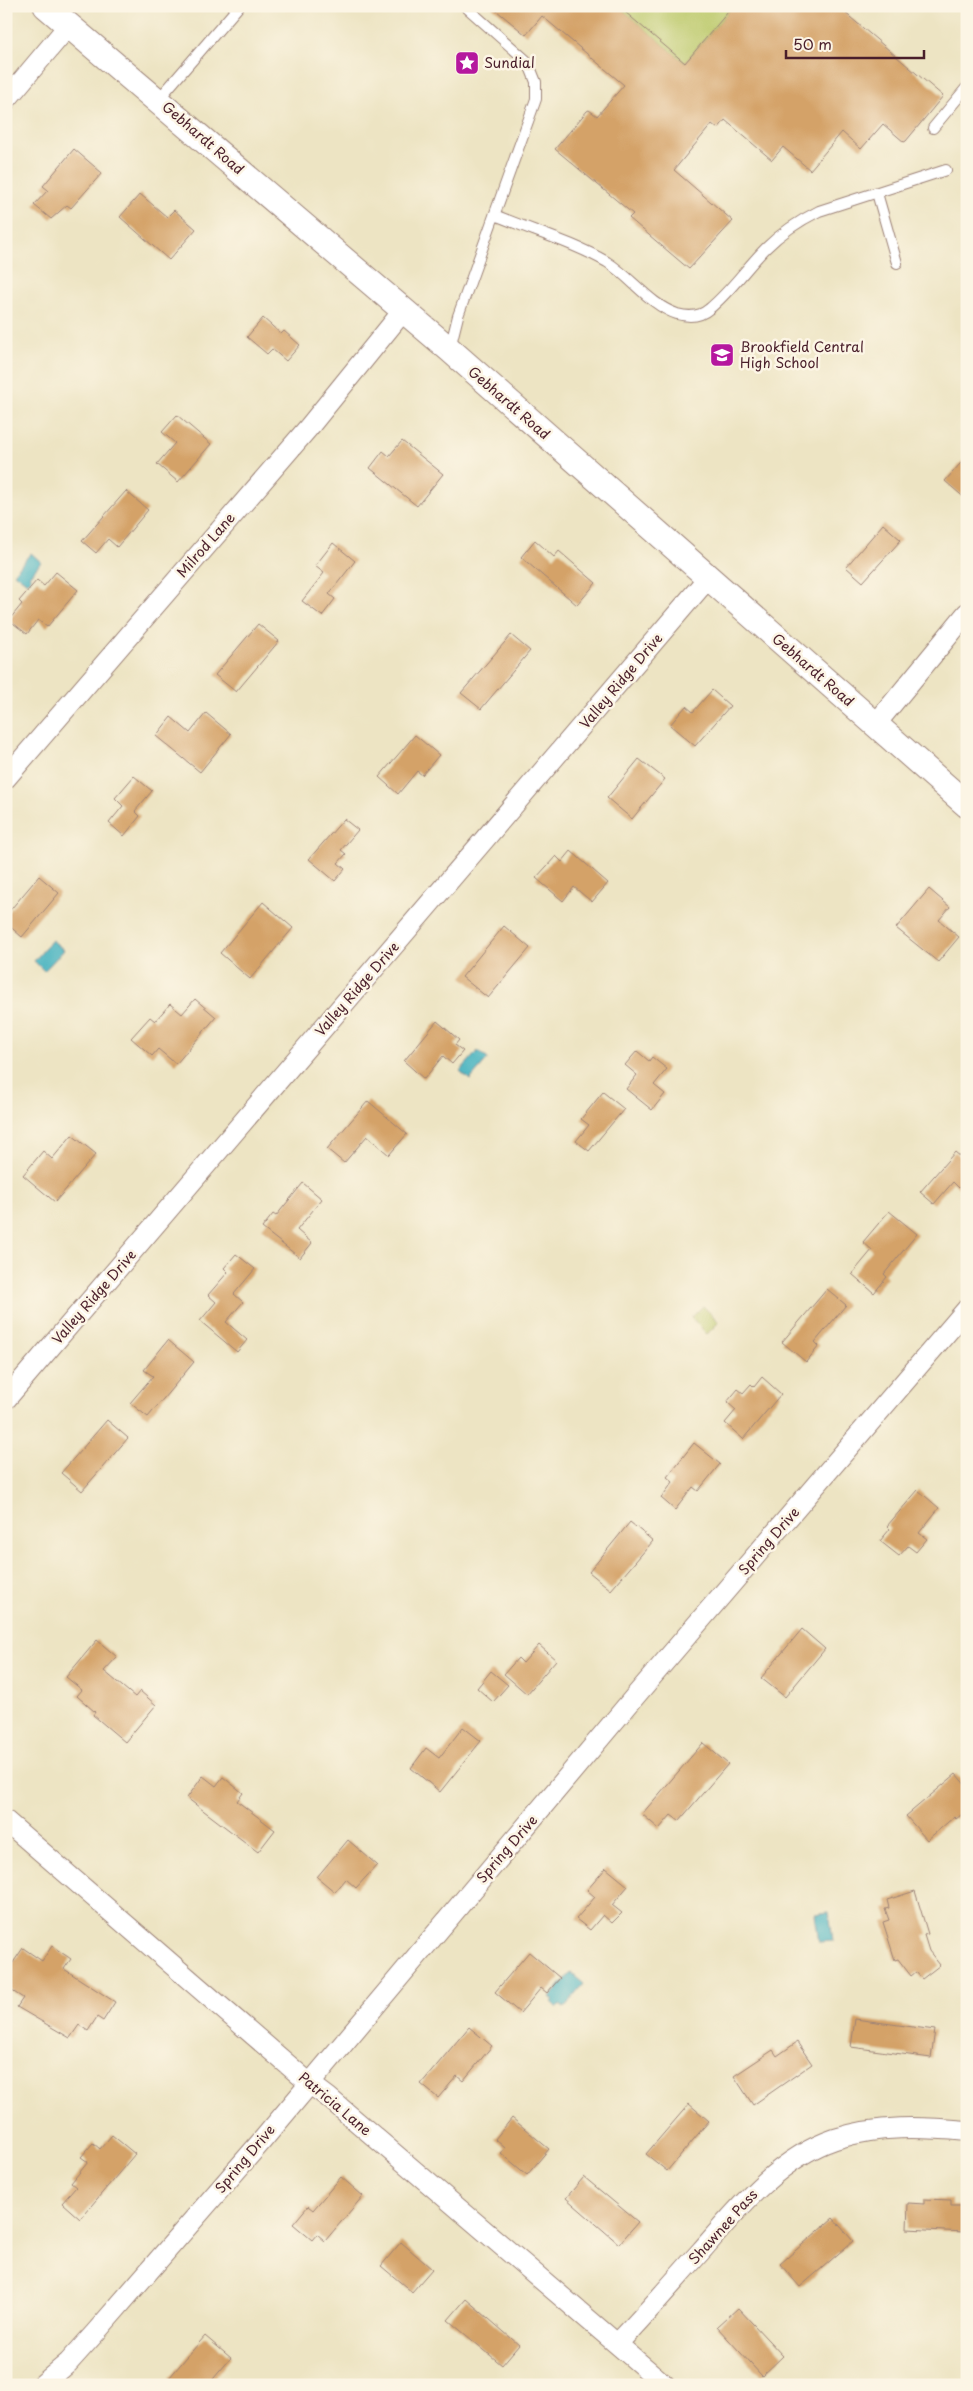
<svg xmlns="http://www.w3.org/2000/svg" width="973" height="2391" viewBox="0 0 973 2391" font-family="'Playpen Sans',sans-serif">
<rect width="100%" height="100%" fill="#fcf5e5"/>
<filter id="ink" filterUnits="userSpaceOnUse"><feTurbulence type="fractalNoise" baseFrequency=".02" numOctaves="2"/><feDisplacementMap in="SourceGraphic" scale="10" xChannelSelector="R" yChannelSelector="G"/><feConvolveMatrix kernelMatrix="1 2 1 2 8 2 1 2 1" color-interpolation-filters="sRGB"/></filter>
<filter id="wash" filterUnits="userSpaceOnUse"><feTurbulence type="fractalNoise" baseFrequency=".0096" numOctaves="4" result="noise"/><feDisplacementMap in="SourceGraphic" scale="20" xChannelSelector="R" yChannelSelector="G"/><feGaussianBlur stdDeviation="1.12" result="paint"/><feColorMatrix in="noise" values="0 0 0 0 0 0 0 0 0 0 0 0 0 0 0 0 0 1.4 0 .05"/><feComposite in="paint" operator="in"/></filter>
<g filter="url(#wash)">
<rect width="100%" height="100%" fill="#ede4c3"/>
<g fill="#bcc96b" stroke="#83744b">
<path d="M618,6H733L685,63Z"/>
<path d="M703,1306L719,1322L707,1334L691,1318Z"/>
</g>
<g fill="#44b2c0" stroke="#476876">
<path d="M31,553L41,562L29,576L31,578L27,583L14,573Z"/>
<path d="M52,940L64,950L44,971L34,961Z"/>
<path d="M478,1051L488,1059L470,1080L460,1071Z"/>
<path d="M829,1912L833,1941L819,1942L815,1914Z"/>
<path d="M571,1973L584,1984L564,2008L560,2005L558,2008L552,2002L554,2000L550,1997Z"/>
</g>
<g id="blocks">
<g fill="#d4a267">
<path d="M491,6H618L685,63L733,6H837L943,96L906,141L904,142L883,124L861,149L842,132L810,170L783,147L772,160L725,120L718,129L712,124L674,170L733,221L689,269L629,218L633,214L555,149L587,111L589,110L597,116L624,85L542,16L526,35Z"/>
<path d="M74,149L102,173L71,208L67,205L51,219L34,205L48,190L43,186Z"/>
<path d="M140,194L167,217L174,210L196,229L169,260L120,217Z"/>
<path d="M263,318L281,334L284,331L300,345L286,361L272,349L267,354L247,337Z"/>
<path d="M177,415L211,444L178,482L157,464L175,443L162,432Z"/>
<path d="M402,441L443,474L417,506L370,468L383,451L389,456Z"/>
<path d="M967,456V500L945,481Z"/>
<path d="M126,491L148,510L117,547L108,539L96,553L82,541Z"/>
<path d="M883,524L901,540L863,582L846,567Z"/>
<path d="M535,540L554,557L559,551L596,583L577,605L521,557Z"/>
<path d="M333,543L355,561L329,594L335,599L322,616L302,601L324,573L315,566Z"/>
<path d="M56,572L78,590L47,627L38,620L27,634L9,620L22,604L19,601L37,580L44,586Z"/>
<path d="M258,624L279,641L236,692L215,675Z"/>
<path d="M511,635L530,651L481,709L461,693Z"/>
<path d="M712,690L730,706L695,746L670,725L686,706L693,712Z"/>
<path d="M206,713L231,734L200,772L156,736L171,717L190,733Z"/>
<path d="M415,735L439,755L422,775L417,771L398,794L379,777Z"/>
<path d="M639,759L665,779L632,819L607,798Z"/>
<path d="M134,776L152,791L135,811L140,816L124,836L109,823L123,806L115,798Z"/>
<path d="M344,819L358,830L341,850L346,854L338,863L345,869L335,881L309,859Z"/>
<path d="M571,851L608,883L592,902L574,887L563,901L536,878L556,856L562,862Z"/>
<path d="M39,876L59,893L22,937L6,923V915Z"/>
<path d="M929,889L950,907L939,920L959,937L938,962L896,928Z"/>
<path d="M263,902L293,928L250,979L220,953Z"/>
<path d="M504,926L530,948L488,998L462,977Z"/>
<path d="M195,999L216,1017L176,1064L158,1049L152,1056L131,1038L150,1017L155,1021L170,1004L182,1014Z"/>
<path d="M437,1021L459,1040L455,1045L463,1051L452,1064L443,1056L424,1079L404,1061Z"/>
<path d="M637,1051L649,1061L652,1057L667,1069L654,1085L665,1094L652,1110L626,1089L637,1075L625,1065Z"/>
<path d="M603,1092L624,1109L589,1151L576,1141L589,1125L581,1119Z"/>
<path d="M368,1101L407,1134L389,1155L367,1136L344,1163L327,1149Z"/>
<path d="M72,1135L96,1154L55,1202L23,1175L43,1151L52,1159Z"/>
<path d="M955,1152L967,1162V1179L959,1188L953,1182L934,1204L920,1192Z"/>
<path d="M303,1183L322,1199L297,1230L312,1243L300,1258L262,1228L273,1214L276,1216Z"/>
<path d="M889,1211L917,1234L884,1274L887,1277L874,1293L852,1274L872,1250L863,1242Z"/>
<path d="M236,1254L255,1269L234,1294L243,1302L226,1322L247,1340L237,1352L200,1321L216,1302L208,1295L228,1272L224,1268Z"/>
<path d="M827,1289L846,1305L815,1342L819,1346L806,1362L782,1342Z"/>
<path d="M168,1340L194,1362L148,1417L130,1403L153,1376L144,1370Z"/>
<path d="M762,1377L781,1394L743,1439L725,1423L736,1410L727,1402L738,1389L743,1393L751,1384L754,1387Z"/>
<path d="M107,1420L128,1438L82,1491L61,1473Z"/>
<path d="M694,1443L720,1464L698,1491L693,1487L675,1510L661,1498L673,1482L667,1477Z"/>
<path d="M918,1490L939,1508L919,1533L927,1539L916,1552L908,1546L899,1556L880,1541L890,1529L887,1526Z"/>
<path d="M630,1522L653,1541L611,1590L589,1572Z"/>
<path d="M802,1629L825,1649L785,1697L761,1678Z"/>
<path d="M97,1640L117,1657L104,1671L135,1697L140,1691L156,1705L125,1742L93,1715L95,1712L77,1696L82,1690L66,1677Z"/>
<path d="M539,1645L556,1660L527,1694L504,1674L518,1658L523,1663Z"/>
<path d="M491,1671L508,1685L493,1702L477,1688Z"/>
<path d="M463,1727L481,1741L440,1792L411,1768L426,1748L439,1758Z"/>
<path d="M703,1743L728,1764L679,1821L671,1815L659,1829L642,1814Z"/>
<path d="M956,1774L967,1787V1810L956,1819L954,1817L927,1840L906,1816Z"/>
<path d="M203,1776L216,1786L223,1777L243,1793L237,1801L275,1830L258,1852L187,1798Z"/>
<path d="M348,1840L377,1865L356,1888L346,1879L335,1892L317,1877Z"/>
<path d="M606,1868L628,1886L612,1905L622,1913L612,1923L603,1915L590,1930L576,1919L595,1897L587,1890Z"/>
<path d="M915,1891L928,1934L924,1935L929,1951L940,1965L922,1979L916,1972L911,1976L898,1959L895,1960L883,1922L889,1920L885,1909L889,1908L887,1900Z"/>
<path d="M52,1946L71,1959L64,1969L115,2002L103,2021L97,2017L88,2031L79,2025L70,2038L17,2007L23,1998L6,1987V1973L23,1948L42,1961Z"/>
<path d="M529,1952L560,1978L547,1993L541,1988L520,2013L495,1992Z"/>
<path d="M855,2019L935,2030L931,2058L851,2047Z"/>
<path d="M469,2027L492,2046L463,2081L457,2076L438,2098L421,2084Z"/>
<path d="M797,2042L812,2064L753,2105L734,2076L773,2050L777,2056Z"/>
<path d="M689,2104L709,2121L667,2171L646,2154Z"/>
<path d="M512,2118L549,2149L527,2175L501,2153L505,2148L495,2139Z"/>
<path d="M112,2135L135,2154L80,2219L62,2203L76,2187L71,2183L88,2162L81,2157L93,2143L100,2149Z"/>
<path d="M341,2177L363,2196L325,2241L317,2234L312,2240L293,2224L308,2206L313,2210Z"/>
<path d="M584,2177L638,2222L619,2244L566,2198Z"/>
<path d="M924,2199L951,2200V2206H966L964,2232L907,2229L908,2203L924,2204Z"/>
<path d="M833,2218L853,2241L800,2287L780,2264Z"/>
<path d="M401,2242L432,2269L412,2292L381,2266Z"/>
<path d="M466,2299L519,2345L502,2365L448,2320Z"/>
<path d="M738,2308L783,2356L762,2376L717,2327Z"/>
<path d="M205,2336L231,2358L208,2385H177L169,2378Z"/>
</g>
</g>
</g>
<g filter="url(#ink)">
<use href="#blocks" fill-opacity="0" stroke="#9c8277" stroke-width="1"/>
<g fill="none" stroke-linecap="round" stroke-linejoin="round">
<defs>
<g id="service">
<path d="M158,100L239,6"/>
<path d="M933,128L967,87"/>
<path d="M877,193L897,263"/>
<path d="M495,215C533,231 572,242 607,262C631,277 650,305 677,314C688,317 700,317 709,309C731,291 746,268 766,248C782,232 799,221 819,211L946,170"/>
<path d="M450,348L458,316L536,99V82L528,62L465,6"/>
</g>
<g id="minor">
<path d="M6,100L69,25"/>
<path d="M875,725L967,613"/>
<path d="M6,778L309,427L403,311"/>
<path d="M6,1399L708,578"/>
<path d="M6,1821L309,2083L329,2098L665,2385"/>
<path d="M618,2343C647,2313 674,2281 702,2250C739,2207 779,2158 835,2139C878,2125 922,2127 967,2131"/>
<path d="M42,2385L68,2363L95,2333L260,2143L637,1694L967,1309"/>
</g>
<path id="tertiary" d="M46,6L449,349L967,805"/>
</defs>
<use href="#service" stroke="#9c8277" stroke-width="12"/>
<use href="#minor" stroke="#9c8277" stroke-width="22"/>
<use href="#tertiary" stroke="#9c8277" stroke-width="27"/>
<use href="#service" stroke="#fff" stroke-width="10"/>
<use href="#minor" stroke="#fff" stroke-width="20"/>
<use href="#tertiary" stroke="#fff" stroke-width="25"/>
</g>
</g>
<defs>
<symbol id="sight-square" viewBox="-11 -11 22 22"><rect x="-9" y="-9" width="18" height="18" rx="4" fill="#b5179e" stroke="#fcf5e5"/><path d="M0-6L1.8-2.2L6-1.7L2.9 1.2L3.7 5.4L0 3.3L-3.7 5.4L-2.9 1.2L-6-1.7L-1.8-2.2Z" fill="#fff"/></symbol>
<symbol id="school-square" viewBox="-11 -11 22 22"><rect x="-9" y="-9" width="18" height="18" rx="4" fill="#b5179e" stroke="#fcf5e5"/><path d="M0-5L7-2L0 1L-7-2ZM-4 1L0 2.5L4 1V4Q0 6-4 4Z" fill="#fff"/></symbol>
</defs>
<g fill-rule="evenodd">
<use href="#sight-square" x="453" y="49" width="28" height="28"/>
<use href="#school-square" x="708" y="341" width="28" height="28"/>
</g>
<g text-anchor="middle" stroke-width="5" stroke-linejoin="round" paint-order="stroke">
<g font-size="14" fill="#4a1f2b" stroke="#fcf5e5" text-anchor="start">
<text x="484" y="68">Sundial</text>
<text x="740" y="352">Brookfield Central<tspan x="740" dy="16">High School</tspan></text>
</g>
<g font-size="14" fill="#4a1f2b" stroke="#fcf5e5">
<text transform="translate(203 138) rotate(41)" y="5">Gebhardt Road</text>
<text transform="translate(509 403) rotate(41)" y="5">Gebhardt Road</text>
<text transform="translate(206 545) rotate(-49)" y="5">Milrod Lane</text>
<text transform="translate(813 670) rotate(41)" y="5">Gebhardt Road</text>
<text transform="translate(621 681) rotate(-50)" y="5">Valley Ridge Drive</text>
<text transform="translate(357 989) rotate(-49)" y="5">Valley Ridge Drive</text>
<text transform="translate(94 1297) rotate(-49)" y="5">Valley Ridge Drive</text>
<text transform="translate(769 1541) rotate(-49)" y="5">Spring Drive</text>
<text transform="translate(507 1849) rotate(-49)" y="5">Spring Drive</text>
<text transform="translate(335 2104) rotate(40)" y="5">Patricia Lane</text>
<text transform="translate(245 2159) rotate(-50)" y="5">Spring Drive</text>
<text transform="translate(723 2227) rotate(-48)" y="5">Shawnee Pass</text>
</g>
</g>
<rect width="973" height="2391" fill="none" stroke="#fcf5e5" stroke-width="25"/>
<path d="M786 50v8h138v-8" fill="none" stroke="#4a1f2b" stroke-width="2.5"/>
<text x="793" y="50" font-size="15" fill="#4a1f2b" stroke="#fcf5e5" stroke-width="4" paint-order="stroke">50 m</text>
</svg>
